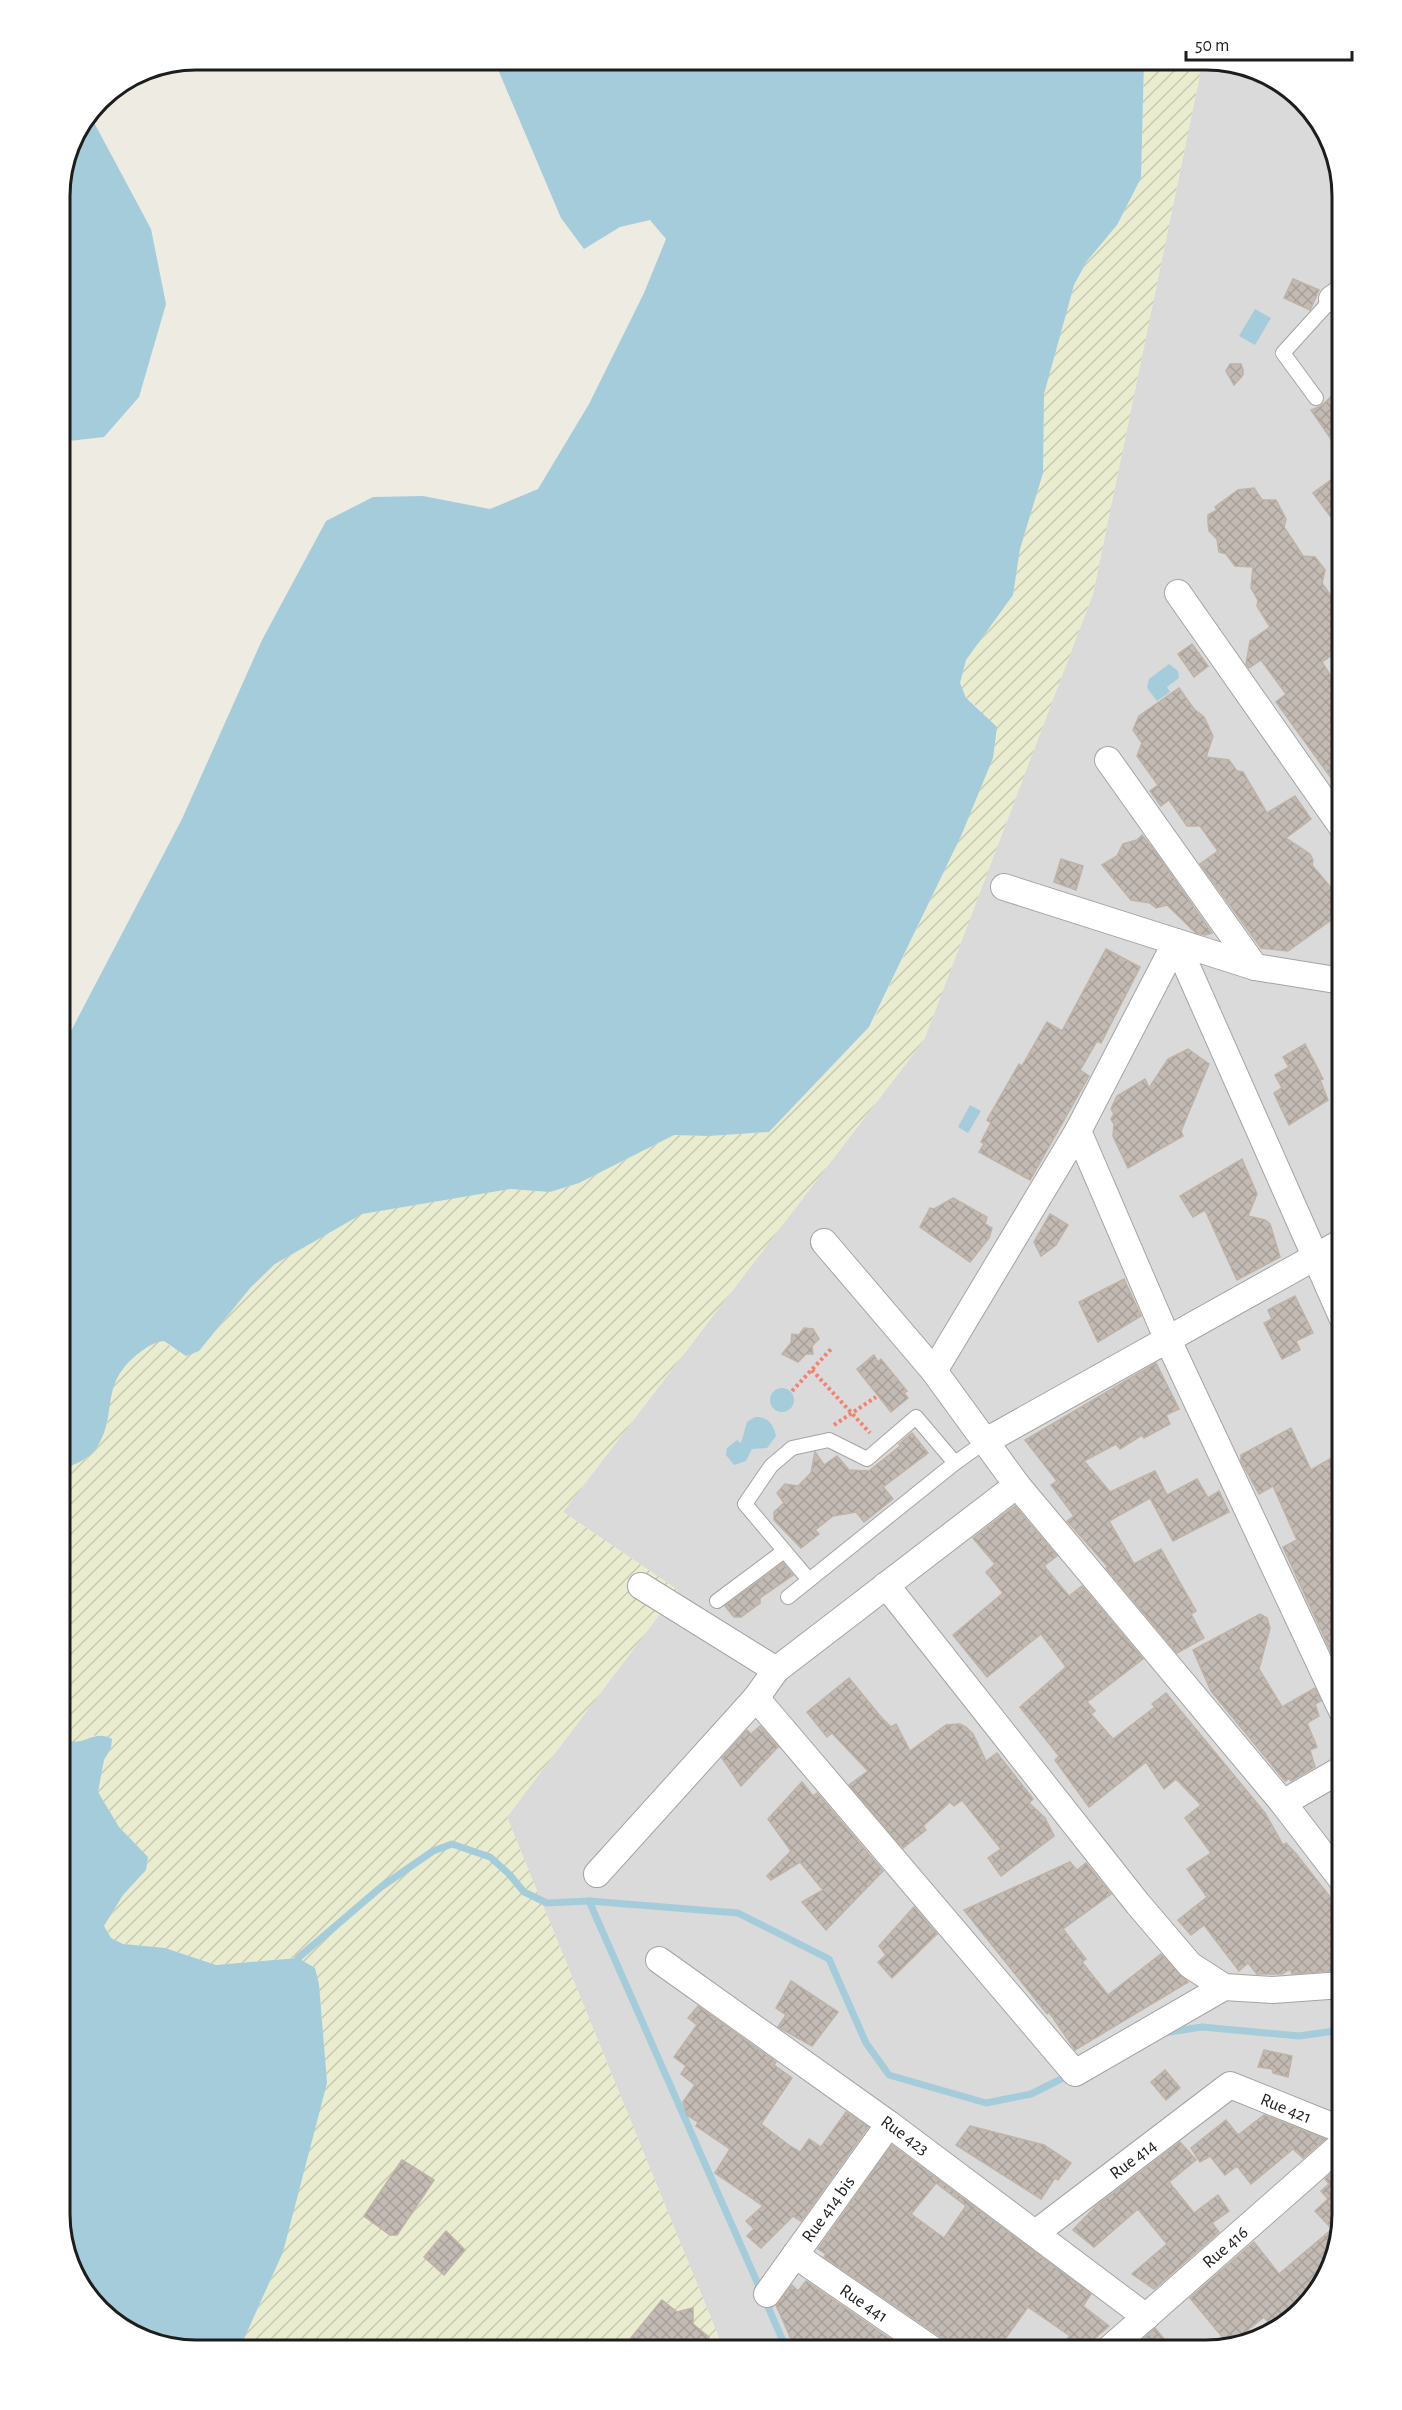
<svg xmlns="http://www.w3.org/2000/svg" width="1402" height="2410" viewBox="0 0 1402 2410" font-family="'Alegreya Sans',sans-serif">
<defs>
<pattern id="farmland-furrows" width="10" height="10" patternUnits="userSpaceOnUse" patternTransform="scale(1.5)"><rect width="10" height="10" fill="#e9eccf"/><path d="M-1 1l2-2M0 10L10 0M9 11l2-2" fill="none" stroke="#c7cab1"/></pattern>
<pattern id="building-cross-hatch" width="8" height="8" patternUnits="userSpaceOnUse" patternTransform="scale(1.5)"><rect width="8" height="8" fill="#c2bab3"/><path d="M0 0l8 8M0 8l8-8" fill="none" stroke="#a69f9a"/></pattern>
</defs>
<rect width="100%" height="100%" fill="#eeebe3"/>
<path fill="#dbdada" d="M1203,60H1215L1282,83L1328,136L1342,197V2214L1319,2289L1266,2336L1205,2350H724L507,1817L678,1590L563,1512L924,1040L1093,594Z"/>
<path fill="url(#farmland-furrows)" d="M1144,60H1203L1093,594L924,1040L563,1512L678,1590L507,1817L724,2350H239L283,2252L326,2083L321,2004L297,1958L216,1965L165,1948L123,1944L111,1938L104,1926L123,1895L146,1870L148,1857L119,1827L98,1792L104,1760L111,1748L94,1735L79,1743L68,1741L60,1733V1471L87,1458L107,1424L112,1385L121,1369L130,1360L155,1342L164,1341L173,1349L199,1351L251,1287L275,1264L362,1214L510,1189L550,1192L579,1183L674,1135L708,1136L769,1132L870,1027L961,836L993,758L980,709L966,698L960,683L966,660L1013,595L1020,549L1043,473L1044,394L1074,285L1087,261L1117,225L1141,178Z"/>
<g fill="#a5ccda">
<path d="M494,60H1144L1141,178L1117,225L1087,261L1074,285L1044,394L1043,473L1020,549L1013,595L966,660L960,683L966,698L997,727L993,758L961,836L869,1027L769,1132L708,1136L674,1135L579,1183L550,1192L510,1189L362,1214L275,1264L251,1287L199,1351L186,1356L164,1341C154,1342 147,1347 139,1353C97,1386 120,1412 96,1449C88,1460 72,1465 60,1471V1052L182,819L262,640L326,521L373,497L423,496L490,509L538,489L589,404L644,293L666,239L650,220L620,227L584,249L561,218Z"/>
<path d="M90,115L151,229L166,304L139,397L104,437L60,442V188L71,144Z"/>
<path d="M1255,309L1271,318L1255,345L1239,336Z"/>
<path d="M1169,664L1178,671L1179,678L1167,687L1170,692L1157,701L1147,688L1149,679Z"/>
<path d="M970,1105L981,1111L968,1133L958,1127Z"/>
<circle cx="782" cy="1400" r="12"/>
<path d="M755,1417C768,1417 773,1423 776,1436L767,1448L752,1449L746,1461L734,1465L726,1455L727,1448L737,1440L741,1443L747,1422Z"/>
<path d="M60,1733C80,1755 90,1727 112,1739L111,1748L104,1760L98,1792L119,1827L148,1857L146,1870L123,1895L104,1926L111,1938L123,1944L165,1948L216,1965L298,1958L315,1968L319,1984L327,2083L283,2252L239,2350H188L121,2327L74,2274L60,2213Z"/>
</g>
<g fill="none" stroke-linecap="round" stroke-linejoin="round">
<g stroke="#a5ccda" stroke-width="7">
<path d="M589,1901L787,2350"/>
<path d="M299,1965L298,1958L381,1887L433,1851L452,1844L490,1857L509,1874L524,1892L547,1903L589,1901L738,1913L829,1959L866,2043L889,2075L986,2103L1031,2094L1071,2074"/>
<path d="M1163,2033L1202,2027L1299,2036L1342,2030"/>
</g>
</g>
<g fill="url(#building-cross-hatch)" stroke="#bfb2a6" stroke-width="1.5" fill-rule="evenodd">
<path d="M1293,279L1319,290L1310,310L1284,298Z"/>
<path d="M1230,364H1241L1243,370V375L1234,385L1226,371Z"/>
<path d="M1342,387V455L1311,410L1321,406Z"/>
<path d="M1342,472V532L1313,493Z"/>
<path d="M1254,488L1262,500H1276L1286,519L1284,527L1303,556L1315,557L1325,570L1322,583L1342,612V648L1322,662L1342,694V793L1276,702L1286,694L1261,660L1249,668L1246,664L1250,641L1270,627L1257,606L1258,600L1251,588L1253,567L1235,566L1226,554L1219,552L1217,539L1209,531L1208,523V515L1217,510L1215,507L1238,490Z"/>
<path d="M1192,644L1208,666L1194,677L1178,654Z"/>
<path d="M1179,688L1194,709L1204,717L1213,736L1206,757L1229,760L1237,771L1243,772L1267,813L1295,796L1311,819L1286,838L1310,854L1313,860L1312,865L1342,901V912L1288,951L1261,948L1200,864L1218,851L1200,826H1187L1169,800L1161,806L1150,791L1158,785L1137,756L1142,743L1133,730L1139,716Z"/>
<path d="M1142,835L1154,850L1212,933L1205,935L1196,933L1167,905L1156,908L1150,903L1131,900L1102,865L1117,856L1123,844L1137,840Z"/>
<path d="M1061,859L1083,866L1076,890L1054,882Z"/>
<path d="M1106,949L1140,967L1101,1043L1097,1041L1080,1070L1089,1076L1030,1180L979,1152L984,1144L981,1142L991,1123L987,1120L1019,1064L1022,1066L1047,1022L1062,1031Z"/>
<path d="M1305,1044L1323,1079L1320,1080L1328,1100L1289,1125L1274,1093L1282,1088L1275,1075L1289,1067L1283,1057Z"/>
<path d="M1188,1049L1209,1064L1181,1131L1183,1136L1128,1168L1113,1136L1114,1124L1111,1119L1114,1114L1111,1109L1117,1096L1145,1079L1149,1088L1168,1059Z"/>
<path d="M1242,1159L1257,1194L1248,1216L1265,1220L1270,1224L1280,1257L1237,1280L1205,1210L1193,1217L1180,1196Z"/>
<path d="M953,1198L987,1217L985,1224L992,1228L989,1238L970,1262L920,1227L930,1208L934,1209Z"/>
<path d="M1050,1214L1068,1225L1056,1245L1041,1256L1034,1242Z"/>
<path d="M1124,1279L1141,1316L1098,1342L1079,1302Z"/>
<path d="M1295,1296L1313,1333L1296,1341L1300,1350L1282,1359L1264,1323L1272,1319L1268,1310Z"/>
<path d="M804,1328L813,1329L819,1339L812,1346L813,1354H806L798,1362L782,1354L791,1343L792,1334L799,1335Z"/>
<path d="M874,1355L878,1362L881,1359L907,1391L904,1393L908,1398L891,1412L857,1369Z"/>
<path d="M1156,1363L1179,1409L1166,1415L1170,1424L1144,1438L1142,1435L1120,1449L1116,1444L1084,1461L1110,1492L1155,1471L1167,1495L1197,1479L1208,1498L1219,1491L1229,1512L1173,1541L1150,1498L1109,1521L1134,1564L1161,1549L1196,1611L1191,1614L1204,1638L1177,1653L1106,1568L1108,1567L1067,1521L1074,1516L1051,1485L1057,1481L1025,1440Z"/>
<path d="M1291,1428L1311,1470L1342,1452V1676L1283,1547L1297,1540L1273,1486L1259,1494L1241,1461V1455Z"/>
<path d="M912,1433L928,1453L883,1487L893,1499L864,1522L856,1512L833,1516L815,1530L819,1534L801,1548L774,1520V1512L784,1503L777,1493L785,1484L798,1486L811,1473L815,1452L824,1465L837,1456L849,1470L869,1471L900,1446L899,1444Z"/>
<path d="M1015,1506L1057,1556L1044,1566L1069,1596L1082,1586L1143,1659L1087,1702L1095,1711L1091,1714L1113,1739L1155,1707L1152,1704L1166,1693L1265,1813L1283,1845L1286,1843L1297,1855L1342,1912V1970L1292,1974L1290,1969L1282,1974H1257L1248,1963L1239,1971L1204,1925L1191,1935L1178,1920L1207,1897L1187,1869L1211,1853L1185,1818L1201,1805L1176,1779L1164,1789L1146,1762L1089,1807L1055,1760L1059,1756L1020,1707L1066,1667L1041,1634L987,1677L953,1635L1003,1593L986,1572L995,1564L973,1538Z"/>
<path d="M783,1563L793,1575L760,1598V1603L741,1617H734L725,1606Z"/>
<path d="M1260,1614L1267,1618L1270,1628L1259,1669L1282,1707L1315,1688L1321,1701L1315,1704L1319,1716L1307,1723L1317,1747L1310,1750L1315,1767L1291,1781L1290,1778L1285,1781L1211,1691L1193,1650Z"/>
<path d="M849,1678L881,1717L891,1727L896,1724L910,1751L946,1725L960,1724L966,1727L973,1734L986,1761L997,1753L1033,1799L1029,1803L1045,1818L1054,1836L1001,1876L988,1858L1001,1849L962,1800L954,1806L950,1802L923,1826L926,1830L903,1848L849,1785L868,1771L832,1733L827,1737L807,1712Z"/>
<path d="M760,1726L778,1747L741,1786L722,1758L747,1730L751,1734Z"/>
<path d="M802,1782L813,1796L817,1793L883,1871L826,1930L802,1902L823,1890L800,1862L771,1880L767,1876L791,1851L768,1819Z"/>
<path d="M1070,1862L1077,1870L1086,1863L1111,1894L1063,1929L1086,1959L1082,1962L1108,1995L1161,1954L1188,1982L1075,2050L1049,2012L1047,2014L964,1910Z"/>
<path d="M914,1907L937,1934L892,1978L878,1962L886,1955L879,1946Z"/>
<path d="M791,1981L838,2012L812,2046L778,2027L786,2015L776,2008Z"/>
<path d="M698,2006L776,2062L774,2065L792,2078L761,2124L790,2146L800,2152L809,2139L821,2147L846,2112L868,2127L801,2221L793,2216L761,2248L747,2236L754,2229L746,2221L763,2206L715,2173L730,2149L696,2126L698,2122L687,2115L683,2102L695,2085L681,2074L686,2066L674,2057L697,2025L688,2018Z"/>
<path d="M1264,2050L1292,2056L1288,2077L1273,2073L1272,2069L1258,2067Z"/>
<path d="M1165,2070L1180,2088L1166,2100L1151,2082Z"/>
<path d="M1264,2115L1325,2139L1303,2158L1293,2149L1251,2184L1237,2166L1225,2175L1210,2156L1200,2162L1191,2148L1226,2120L1238,2135Z"/>
<path d="M970,2126L1044,2145L1071,2163L1058,2180L1055,2178L1041,2199L956,2145Z"/>
<path d="M1180,2142L1196,2160L1169,2182L1194,2213L1218,2195L1229,2211L1212,2223L1219,2232L1154,2289L1132,2274L1167,2244L1138,2209L1094,2247L1073,2230L1096,2206Z"/>
<path d="M892,2145L1091,2294L1083,2306L1109,2326L1081,2350L1067,2339L1070,2336L1028,2307L997,2350H948L942,2338L824,2257L826,2254L818,2249ZM936,2183L966,2206L944,2238L911,2214Z"/>
<path d="M402,2160L434,2180L397,2235H390L364,2216Z"/>
<path d="M1337,2169L1342,2173V2214L1319,2289L1274,2329L1264,2317L1229,2345L1190,2298L1254,2242L1279,2274L1332,2229L1315,2211L1328,2199L1321,2191L1329,2184L1325,2179Z"/>
<path d="M446,2231L465,2250L444,2275L424,2257Z"/>
<path d="M806,2281L906,2350H796L776,2305L792,2285L798,2291Z"/>
<path d="M662,2300L677,2312L693,2308V2324L709,2337L698,2350H621Z"/>
<path d="M1155,2328L1173,2350H1149L1141,2341Z"/>
</g>
<g fill="none" stroke-linecap="round" stroke-linejoin="round">
<defs>
<g id="service">
<path d="M1316,398L1283,353L1332,299"/>
<path d="M955,1463L986,1441"/>
<path d="M788,1597L955,1463L916,1417L867,1459L829,1440L792,1448L771,1466L745,1504L809,1580"/>
<path d="M717,1601L784,1551"/>
</g>
<g id="minor">
<path d="M1332,299L1342,292"/>
<path d="M1178,593L1342,827"/>
<path d="M1108,760L1255,967"/>
<path d="M1004,887L1255,967L1342,981"/>
<path d="M1176,942L1342,1317"/>
<path d="M1078,1131L1167,1338L1342,1711"/>
<path d="M824,1242L934,1371L1017,1485L1283,1803L1342,1880"/>
<path d="M934,1371L1078,1131L1176,942"/>
<path d="M986,1441L1342,1242"/>
<path d="M886,1585L1138,1904L1190,1965L1224,1987L1273,1990L1342,1985"/>
<path d="M641,1586L776,1670"/>
<path d="M756,1698L1075,2073L1224,1987"/>
<path d="M1283,1803L1342,1769"/>
<path d="M597,1874L756,1698L776,1670L1017,1485"/>
<path d="M659,1960L889,2124L1146,2317"/>
<path d="M1037,2232L1230,2085L1342,2130"/>
<path d="M795,2255L933,2350"/>
<path d="M767,2294L889,2124"/>
<path d="M1108,2350L1342,2144"/>
</g>
</defs>
<use href="#service" stroke="#a4a4a4" stroke-width="16"/>
<use href="#minor" stroke="#a4a4a4" stroke-width="28"/>
<g stroke="#f3826f" stroke-width="4" stroke-dasharray="3 3" stroke-linecap="butt">
<path d="M812,1370L870,1433"/>
<path d="M792,1391L832,1348"/>
<path d="M834,1425L876,1397"/>
</g>
<use href="#service" stroke="#fff" stroke-width="14"/>
<use href="#minor" stroke="#fff" stroke-width="26"/>
</g>
<g text-anchor="middle" stroke-width="6" stroke-linejoin="round" paint-order="stroke">
<g font-size="18" fill="#1d1d1d" stroke="#fff">
<text transform="translate(1286 2108) rotate(22)" y="6">Rue 421</text>
<text transform="translate(905 2135) rotate(36)" y="6">Rue 423</text>
<text transform="translate(1133 2159) rotate(-37)" y="6">Rue 414</text>
<text transform="translate(828 2209) rotate(-54)" y="6">Rue 414 bis</text>
<text transform="translate(1225 2247) rotate(-41)" y="6">Rue 416</text>
<text transform="translate(864 2303) rotate(34)" y="6">Rue 441</text>
</g>
</g>
<path d="M0 0H1402V2410H0ZM196 70H1206A126 126 0 0 1 1332 196V2214A126 126 0 0 1 1206 2340H196A126 126 0 0 1 70 2214V196A126 126 0 0 1 196 70Z" fill="#fff" fill-rule="evenodd"/>
<path fill="none" stroke="#1d1d1d" stroke-width="3" d="M196 70H1206A126 126 0 0 1 1332 196V2214A126 126 0 0 1 1206 2340H196A126 126 0 0 1 70 2214V196A126 126 0 0 1 196 70Z"/>
<path d="M1186 51v9h166v-9" fill="none" stroke="#1d1d1d" stroke-width="3"/>
<text x="1195" y="51" font-size="18" fill="#1d1d1d" stroke="#ffffff" stroke-width="4.5" paint-order="stroke">50 m</text>
</svg>
